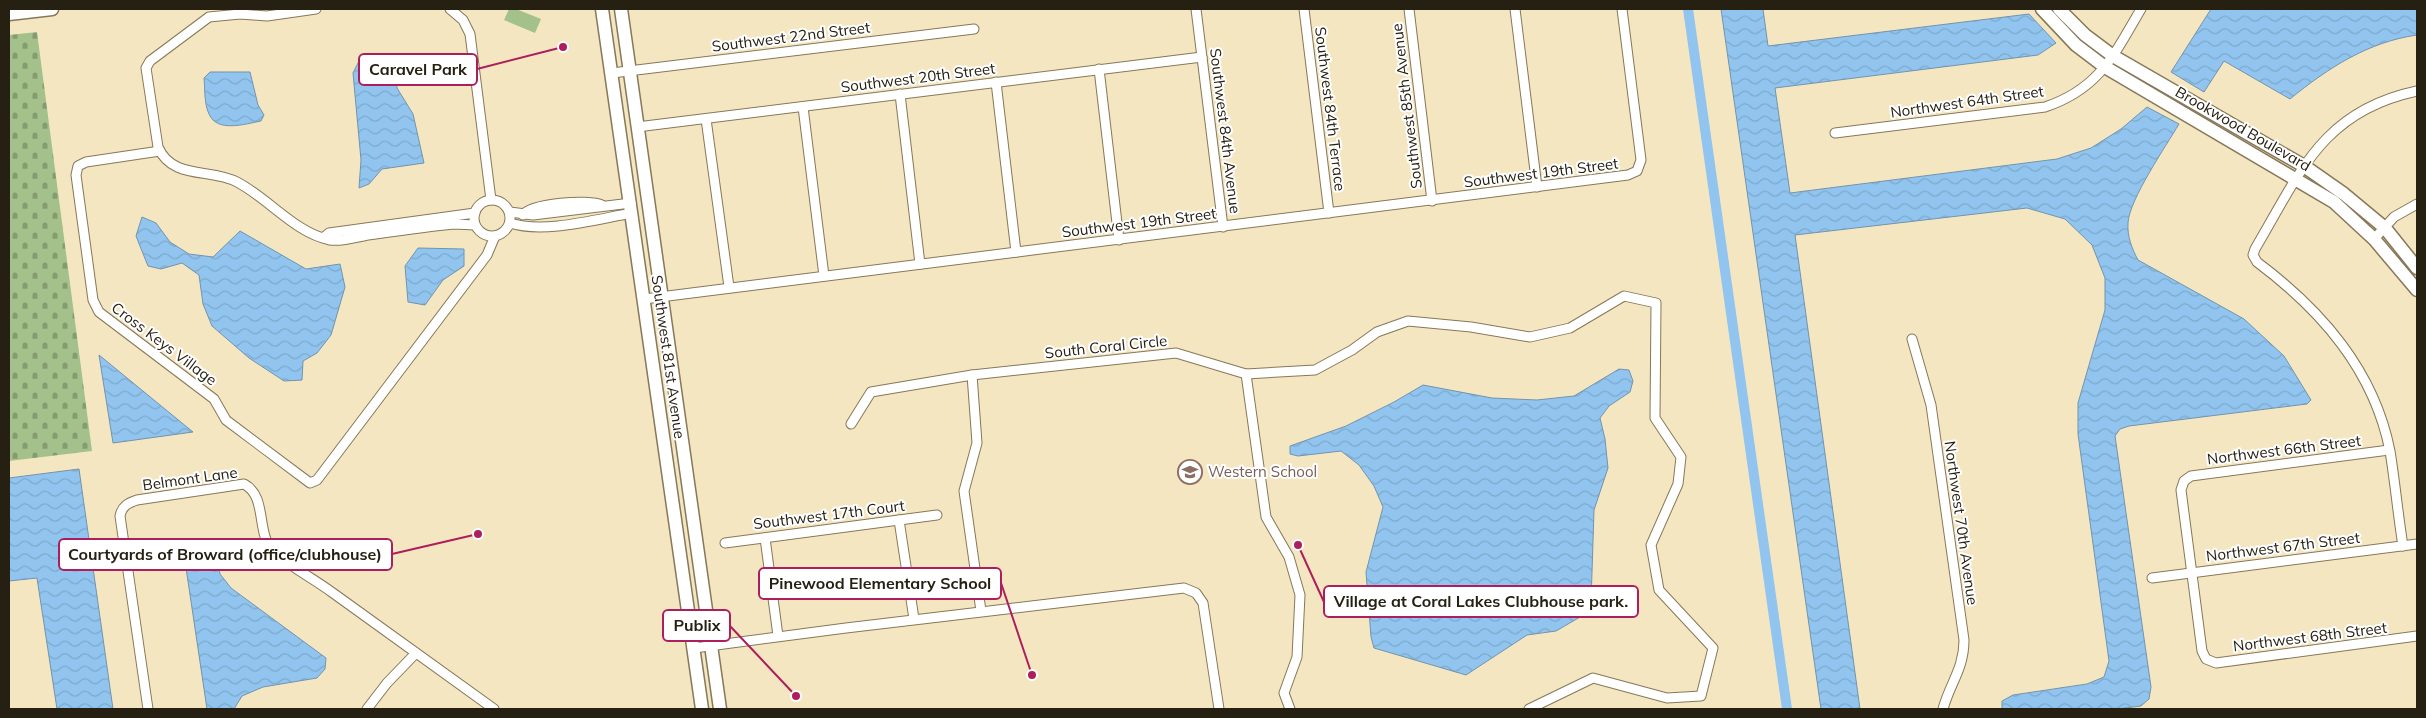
<svg xmlns="http://www.w3.org/2000/svg" width="2426" height="718" viewBox="0 0 2426 718" font-family="Mulish,sans-serif">
<defs>
<pattern id="cemetery-stones" width="16" height="16" patternUnits="userSpaceOnUse" patternTransform="scale(1.25)"><rect width="16" height="16" fill="#a4c18c"/><path d="M2 7V4a2 2 0 0 1 4 0v3zM10 15v-3a2 2 0 0 1 4 0v3z" fill="#859c71"/></pattern>
<pattern id="water-waves" width="16" height="10" patternUnits="userSpaceOnUse" patternTransform="scale(1.25)"><rect width="16" height="10" fill="#91c5ef"/><path d="M0 5q4-4 8 0t8 0" fill="none" stroke="#7da9cc"/></pattern>
</defs>
<rect width="100%" height="100%" fill="#f5e6c2"/>
<path fill="#a4c18c" d="M509,9H516L541,19L535,33L504,20Z"/>
<path fill="url(#cemetery-stones)" d="M37,32L92,451L9,461V35Z"/>
<g fill="url(#water-waves)" stroke="#7194ad">
<path d="M1721,9H1763L1768,46L2029,14L2056,43L2038,55L1775,88L1790,193L2057,159L2091,148L2121,129L2147,107L2179,124C2166,146 2129,200 2128,223C2127,236 2132,249 2138,260L2244,319L2284,356L2311,400L2307,404L2129,426L2120,429L2115,436L2151,687L2149,699L2141,706L2117,709H2002V701L2013,695L2087,684L2104,677L2109,661L2078,434V403L2105,310V278L2092,245L2065,219L2027,208L1795,235L1860,709H1821Z"/>
<path d="M2211,9H2417V35C2368,42 2328,68 2290,99L2224,61L2204,92L2171,72Z"/>
<path d="M384,54L396,67L397,88L413,114L424,163L382,169L369,184L359,188L361,160L353,73L359,61Z"/>
<path d="M210,72H250L258,105L264,115L261,121C245,124 217,133 209,114C204,104 205,88 204,78Z"/>
<path d="M142,217L156,223L170,242L189,254L213,257L240,231L306,269L340,264L345,287L331,335L317,353L303,361L302,380L284,381L249,358L212,326L203,304L199,275L182,263L161,269L148,266L136,236Z"/>
<path d="M418,248L464,249V266L443,280L425,305L408,302L405,266Z"/>
<path d="M99,355L193,432L113,443Z"/>
<path d="M1619,369L1629,370L1633,381L1630,392L1609,406L1600,418L1605,439L1608,468L1594,510L1591,603L1587,613L1556,631L1527,635L1466,675L1374,648L1371,637L1366,572L1383,507L1374,486L1359,465L1341,451L1298,456L1290,454V446L1346,426L1394,402L1423,385L1492,398L1537,400L1574,396Z"/>
<path d="M79,469L113,709H57L37,578L9,581V478Z"/>
<path d="M209,554L217,556L220,574L231,588L326,658L325,669L317,678L263,687L242,696L234,709H207L185,561L190,557Z"/>
</g>
<g fill="none" stroke-linecap="round" stroke-linejoin="round">
<path stroke="#91c5ef" stroke-width="10" d="M1688,9L1787,709"/>
<defs>
<g id="street">
<path d="M316,9L267,16L240,14L209,17L150,61L146,68L158,147C172,180 211,168 237,182C268,198 295,233 330,240C341,242 357,237 368,235C397,231 425,227 454,224L475,225"/>
<path d="M450,9L463,20L470,34L491,200"/>
<path d="M1196,9L1223,227"/>
<path d="M1304,9L1329,213"/>
<path d="M1409,9L1432,201"/>
<path d="M1515,9L1537,187"/>
<path d="M1099,69L1119,240"/>
<path d="M612,73L974,29"/>
<path d="M996,82L1016,252"/>
<path d="M900,94L920,264"/>
<path d="M803,107L824,276"/>
<path d="M706,119L729,287"/>
<path d="M637,127L1202,57"/>
<path d="M1835,133L2045,107C2099,89 2114,55 2141,9"/>
<path d="M160,151L86,162L78,166L76,175L93,300L99,312L214,399L226,420L310,483L317,480L487,255L495,236"/>
<circle cx="492" cy="218" r="18"/>
<path d="M510,212L533,215L631,203"/>
<path d="M523,215C531,203 589,199 602,205"/>
<path d="M510,223C544,234 597,219 632,213"/>
<path d="M324,237L329,233L475,213"/>
<path d="M2374,239L2394,217L2417,204"/>
<path d="M644,299L1628,175L1637,171L1641,160L1622,9"/>
<path d="M1912,339L1931,405L1964,640C1964,669 1950,683 1943,709"/>
<path d="M1246,374L1266,517L1289,557L1300,595L1297,657L1284,693L1290,709"/>
<path d="M972,375L977,443L964,491L981,611"/>
<path d="M851,424L871,392L972,375L1176,353L1246,374L1315,370L1352,350L1377,332L1408,321L1471,327L1530,337L1570,328L1624,296L1656,303L1655,418L1681,457L1678,484L1651,545L1659,590L1713,648L1701,696L1667,698L1593,678L1529,709"/>
<path d="M2389,450L2191,476L2184,481L2181,490L2202,651L2206,659L2216,663L2417,636"/>
<path d="M899,520L914,619"/>
<path d="M765,538L778,636"/>
<path d="M725,543L937,515"/>
<path d="M2403,546C2398,515 2395,482 2390,451C2374,370 2321,310 2257,262L2253,255L2255,249C2300,173 2322,111 2417,91"/>
<path d="M2152,578L2417,544"/>
<path d="M694,648L846,628L1184,588L1196,593L1203,603L1219,709"/>
<path d="M148,709L120,516C122,506 128,503 137,500L244,484C269,497 254,536 276,554C293,568 314,579 333,593C386,631 440,670 494,709"/>
<path d="M367,709L387,683L416,653"/>
</g>
<g id="secondary">
<path d="M602,9L702,709"/>
<path d="M621,9L720,709"/>
<path d="M2042,9L2076,45L2105,67L2334,202L2374,239L2417,290"/>
<path d="M2059,9L2085,35L2113,56L2304,166L2344,194L2385,228L2417,268"/>
<path d="M9,14L52,9"/>
</g>
</defs>
<use href="#street" stroke="#867858" stroke-width="11"/>
<use href="#secondary" stroke="#867858" stroke-width="15"/>
<use href="#street" stroke="#fff" stroke-width="9"/>
<use href="#secondary" stroke="#fff" stroke-width="12"/>
</g>
<defs>
<symbol id="school-ring" viewBox="-11 -11 22 22"><circle r="9.5" fill="#fff" stroke="#8d6e63" stroke-width="1.5"/><path d="M0-5L7-2L0 1L-7-2ZM-4 1L0 2.5L4 1V4Q0 6-4 4Z" fill="#8d6e63"/></symbol>
</defs>
<g fill-rule="evenodd">
<use href="#school-ring" x="1176" y="458" width="28" height="28"/>
</g>
<g text-anchor="middle" stroke-width="4" stroke-linejoin="round" paint-order="stroke">
<g font-size="15" fill="#262013" stroke="#fff">
<text transform="translate(791 37) rotate(-7)" y="5">Southwest 22nd Street</text>
<text transform="translate(918 78) rotate(-7)" y="5">Southwest 20th Street</text>
<text transform="translate(1967 102) rotate(-8)" y="5">Northwest 64th Street</text>
<text transform="translate(1407 106) rotate(-97)" y="5">Southwest 85th Avenue</text>
<text transform="translate(1330 109) rotate(83)" y="5">Southwest 84th Terrace</text>
<text transform="translate(2243 129) rotate(30)" y="5">Brookwood Boulevard</text>
<text transform="translate(1225 131) rotate(83)" y="5">Southwest 84th Avenue</text>
<text transform="translate(1541 173) rotate(-7)" y="5">Southwest 19th Street</text>
<text transform="translate(1139 223) rotate(-7)" y="5">Southwest 19th Street</text>
<text transform="translate(164 344) rotate(37)" y="5">Cross Keys Village</text>
<text transform="translate(1106 347) rotate(-6)" y="5">South Coral Circle</text>
<text transform="translate(668 357) rotate(82)" y="5">Southwest 81st Avenue</text>
<text transform="translate(2284 450) rotate(-7)" y="5">Northwest 66th Street</text>
<text transform="translate(190 479) rotate(-8)" y="5">Belmont Lane</text>
<text transform="translate(829 515) rotate(-7)" y="5">Southwest 17th Court</text>
<text transform="translate(1961 523) rotate(82)" y="5">Northwest 70th Avenue</text>
<text transform="translate(2283 547) rotate(-7)" y="5">Northwest 67th Street</text>
<text transform="translate(2310 637) rotate(-7)" y="5">Northwest 68th Street</text>
</g>
<g font-size="15" fill="#785e54" stroke="#fff" text-anchor="start">
<text x="1208" y="477">Western School</text>
</g>
</g>
<path fill="none" stroke="#ad1f5c" stroke-width="2" d="M563 47L477 69M478 534L392 554M1032 675L1001 583M1298 545L1324 602M796 696L730 626"/>
<g fill="#ad1f5c" stroke="#fff" stroke-width="2">
<circle cx="563" cy="47" r="5"/>
<circle cx="478" cy="534" r="5"/>
<circle cx="1032" cy="675" r="5"/>
<circle cx="1298" cy="545" r="5"/>
<circle cx="796" cy="696" r="5"/>
</g>
<g fill="#fff" stroke="#ad1f5c" stroke-width="2">
<rect x="359" y="54" width="118" height="31" rx="5"/>
<rect x="59" y="539" width="333" height="31" rx="5"/>
<rect x="759" y="568" width="242" height="31" rx="5"/>
<rect x="1324" y="586" width="314" height="31" rx="5"/>
<rect x="663" y="610" width="67" height="31" rx="5"/>
</g>
<g font-size="16" text-anchor="middle" font-weight="bold" fill="#262013">
<text x="418" y="75">Caravel Park</text>
<text x="225" y="560">Courtyards of Broward (office/clubhouse)</text>
<text x="880" y="589">Pinewood Elementary School</text>
<text x="1481" y="607">Village at Coral Lakes Clubhouse park.</text>
<text x="697" y="631">Publix</text>
</g>
<rect width="2426" height="718" fill="none" stroke="#262013" stroke-width="20"/>
</svg>
